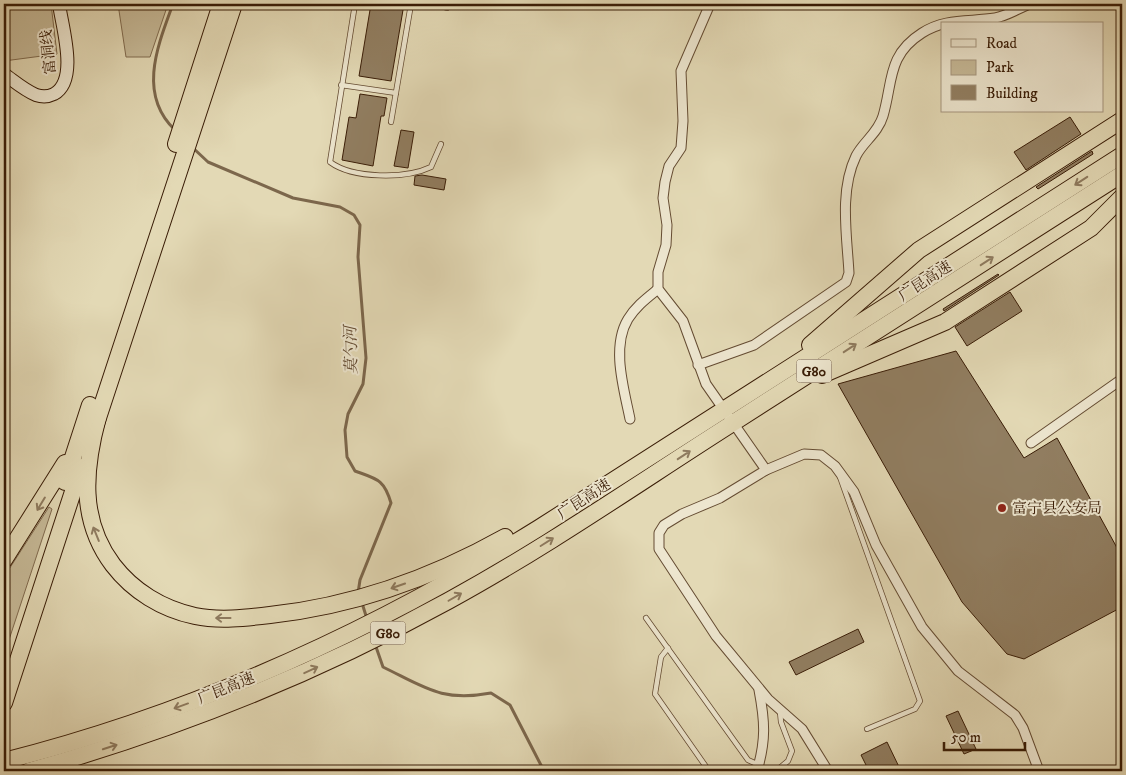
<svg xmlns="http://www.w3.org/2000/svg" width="1126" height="775" viewBox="0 0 1126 775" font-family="'IM FELL DW Pica','Noto Serif SC',serif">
<rect width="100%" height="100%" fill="#e3d9b5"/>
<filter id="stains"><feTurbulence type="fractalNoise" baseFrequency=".004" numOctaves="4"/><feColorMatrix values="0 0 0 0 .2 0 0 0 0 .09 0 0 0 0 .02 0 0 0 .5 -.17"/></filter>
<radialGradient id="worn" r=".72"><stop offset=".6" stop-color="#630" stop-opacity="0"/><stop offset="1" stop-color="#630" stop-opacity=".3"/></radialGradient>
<g fill="#c6b997" stroke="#806a4e">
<path d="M4,4H51L57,54L4,61Z"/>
<path d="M118,4H168L150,57H126Z"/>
<path d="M49,507L52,509L4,655V577Z"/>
</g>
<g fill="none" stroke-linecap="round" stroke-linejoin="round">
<g stroke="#7c674c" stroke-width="3">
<path d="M173,4C158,45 137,94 175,130"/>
<path d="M192,147L208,162L293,198L340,207L354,215L360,225L358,257L366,358L363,384L348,414L345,430L347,457L355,471C377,479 384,479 391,503L360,580L358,593"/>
<path d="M362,603L367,619"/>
<path d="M375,644L383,667C426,688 442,702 491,693L510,705L544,771"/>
</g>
</g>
<g fill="#917e61" stroke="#391c06">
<path d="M371,4H404L391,81L359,76Z"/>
<path d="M360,94L387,98L384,116H381L373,166L342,160L349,117L356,118Z"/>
<path d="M1070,117L1081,134L1026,170L1014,152Z"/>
<path d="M401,130L414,132L408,168L394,166Z"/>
<path d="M1092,151L1093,154L1038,189L1036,187Z"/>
<path d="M422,175L446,179L444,190L414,185L415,176Z"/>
<path d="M998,274L999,275L944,311L943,309Z"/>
<path d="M1010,292L1022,311L967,346L955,327Z"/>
<path d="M956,351L1024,458L1057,438L1122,557V607L1024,659L1007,654L962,602L838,384Z"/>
<path d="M858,629L864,642L796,675L789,662Z"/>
<path d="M958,711L976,749L964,754L946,716Z"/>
<path d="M887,742L901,771H869L861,755Z"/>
</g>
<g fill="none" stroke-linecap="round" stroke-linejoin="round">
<defs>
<g id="lane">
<path d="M355,4L330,162C353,179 406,179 431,167L441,144"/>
<path d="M444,7L447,8L448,4"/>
<path d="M341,85L396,93"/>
<path d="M391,122L411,4"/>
<path d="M840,477L920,701L915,709L867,729"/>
<path d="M646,618L748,760L759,765"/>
<path d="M668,648L661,657L655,694L709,771"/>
<path d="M776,771L788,761L792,751L781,722L780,712"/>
</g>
<g id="street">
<path d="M710,4L681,71L683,121L681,148L669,166L665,182L663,198L667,225L666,245L658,272V289L683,321L706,384L766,470L804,454L821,455L835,466L854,492L876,545L922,627L958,671L1015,715L1023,728L1039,771"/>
<path d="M698,365L754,345L846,282L849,273C847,236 839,191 856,156C863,142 878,133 883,116C893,82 887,55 922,33C945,18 969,22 995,18C1007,16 1019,8 1030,4"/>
<path d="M630,419C624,389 611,347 628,319C636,306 647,298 658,289"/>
<path d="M1031,443L1122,379"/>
<path d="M766,470L720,498L682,514L664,525L659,533V549L716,636L768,699L802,729L828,771"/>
<path d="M757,771C766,740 765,722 759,690"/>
</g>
<path id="secondary" d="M4,74C14,81 24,90 36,95C42,97 48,97 54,94C79,80 62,27 59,4"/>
<g id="highway">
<path d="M176,144L221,4"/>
<path d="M810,345L919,250L1122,120"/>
<path d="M822,375L945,322L1091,228L1122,197"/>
<path d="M98,417C84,469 79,520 113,565C133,591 162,609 195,616C219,621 245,618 270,615C353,606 432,578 505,537"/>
<path d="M95,427L234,4"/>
<path d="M65,482L90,405"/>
<path d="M4,560L65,463"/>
<path d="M4,703L81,467"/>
<path d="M4,761C194,713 373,631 539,528L1122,155"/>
<path d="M29,771C175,730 315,674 448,601C547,547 640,482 736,421C865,339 993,256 1122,174"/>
</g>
</defs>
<use href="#lane" stroke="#644b32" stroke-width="6"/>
<use href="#street" stroke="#644b32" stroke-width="11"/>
<use href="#secondary" stroke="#391c06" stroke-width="14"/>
<use href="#highway" stroke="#391c06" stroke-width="18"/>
<use href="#lane" stroke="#ede6cf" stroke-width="4.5"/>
<use href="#street" stroke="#ede6cf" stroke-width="9"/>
<use href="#secondary" stroke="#ede6cf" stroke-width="12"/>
<use href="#highway" stroke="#e3d9b5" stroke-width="16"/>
</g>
<defs><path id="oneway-shaft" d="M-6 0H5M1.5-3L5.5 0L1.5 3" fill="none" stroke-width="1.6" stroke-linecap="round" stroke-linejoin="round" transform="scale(1.25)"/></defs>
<g stroke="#8e7a5e">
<use href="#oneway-shaft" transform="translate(1081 181) rotate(147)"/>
<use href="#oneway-shaft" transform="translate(987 261) rotate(-33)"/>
<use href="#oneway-shaft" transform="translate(850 348) rotate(-33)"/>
<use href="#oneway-shaft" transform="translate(684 455) rotate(-33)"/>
<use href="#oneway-shaft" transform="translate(41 504) rotate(121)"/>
<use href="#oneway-shaft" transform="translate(96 534) rotate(-112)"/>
<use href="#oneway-shaft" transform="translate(547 542) rotate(-32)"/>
<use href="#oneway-shaft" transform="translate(398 586) rotate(161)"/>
<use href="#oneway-shaft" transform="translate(455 597) rotate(-30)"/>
<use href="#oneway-shaft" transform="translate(223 618) rotate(180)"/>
<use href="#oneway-shaft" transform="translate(311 670) rotate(-25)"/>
<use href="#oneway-shaft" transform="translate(181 706) rotate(160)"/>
<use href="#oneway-shaft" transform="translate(110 747) rotate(-18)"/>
</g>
<circle fill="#8f2418" stroke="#ede6cf" stroke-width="2" cx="1002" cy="508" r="5"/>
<g text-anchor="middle" stroke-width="4" stroke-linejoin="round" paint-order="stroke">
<g fill="#ede6cf" stroke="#6f5942" stroke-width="1">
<rect x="796.5" y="359.5" width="35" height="23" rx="4"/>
<rect x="370.5" y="621.5" width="35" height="23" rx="4"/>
</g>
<g font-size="14" font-weight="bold" fill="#391c06">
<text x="814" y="376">G80</text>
<text x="388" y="638">G80</text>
</g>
<g font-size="15" fill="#391c06" stroke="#ede6cf">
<text transform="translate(48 52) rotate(-96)" y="5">富洞线</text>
<text transform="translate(925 281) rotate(-33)" y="5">广昆高速</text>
<text transform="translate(584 499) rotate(-33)" y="5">广昆高速</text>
<text transform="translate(226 688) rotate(-22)" y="5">广昆高速</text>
</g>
<g font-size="15" fill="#391c06" stroke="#ede6cf" text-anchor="start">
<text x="1012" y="513">富宁县公安局</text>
</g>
<g font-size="16" font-style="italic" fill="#60482f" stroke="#ede6cf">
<text transform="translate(350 350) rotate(-91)" y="6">莫勺河</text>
</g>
</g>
<rect width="1126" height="775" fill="none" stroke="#e3d9b5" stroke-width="20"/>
<rect x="5" y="5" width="1116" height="765" fill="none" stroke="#391c06" stroke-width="2.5"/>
<rect x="10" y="10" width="1106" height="755" fill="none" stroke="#391c06"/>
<rect x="941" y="22" width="162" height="90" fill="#ede6cf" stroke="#a5957f"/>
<rect x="951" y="39" width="25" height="8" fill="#ede6cf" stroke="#a5957f"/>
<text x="986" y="48" font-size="15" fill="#391c06">Road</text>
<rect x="951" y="60" width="25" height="15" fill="#c6b997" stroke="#a5957f"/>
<text x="986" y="72" font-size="15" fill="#391c06">Park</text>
<rect x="951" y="85" width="25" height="15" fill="#917e61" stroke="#a5957f"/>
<text x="986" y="98" font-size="15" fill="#391c06">Building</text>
<path d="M944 742v8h81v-8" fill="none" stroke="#391c06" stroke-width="2.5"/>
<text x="951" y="742" font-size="15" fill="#391c06" stroke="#ede6cf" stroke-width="4" paint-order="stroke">50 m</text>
<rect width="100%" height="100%" filter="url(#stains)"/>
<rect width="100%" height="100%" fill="url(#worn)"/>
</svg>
